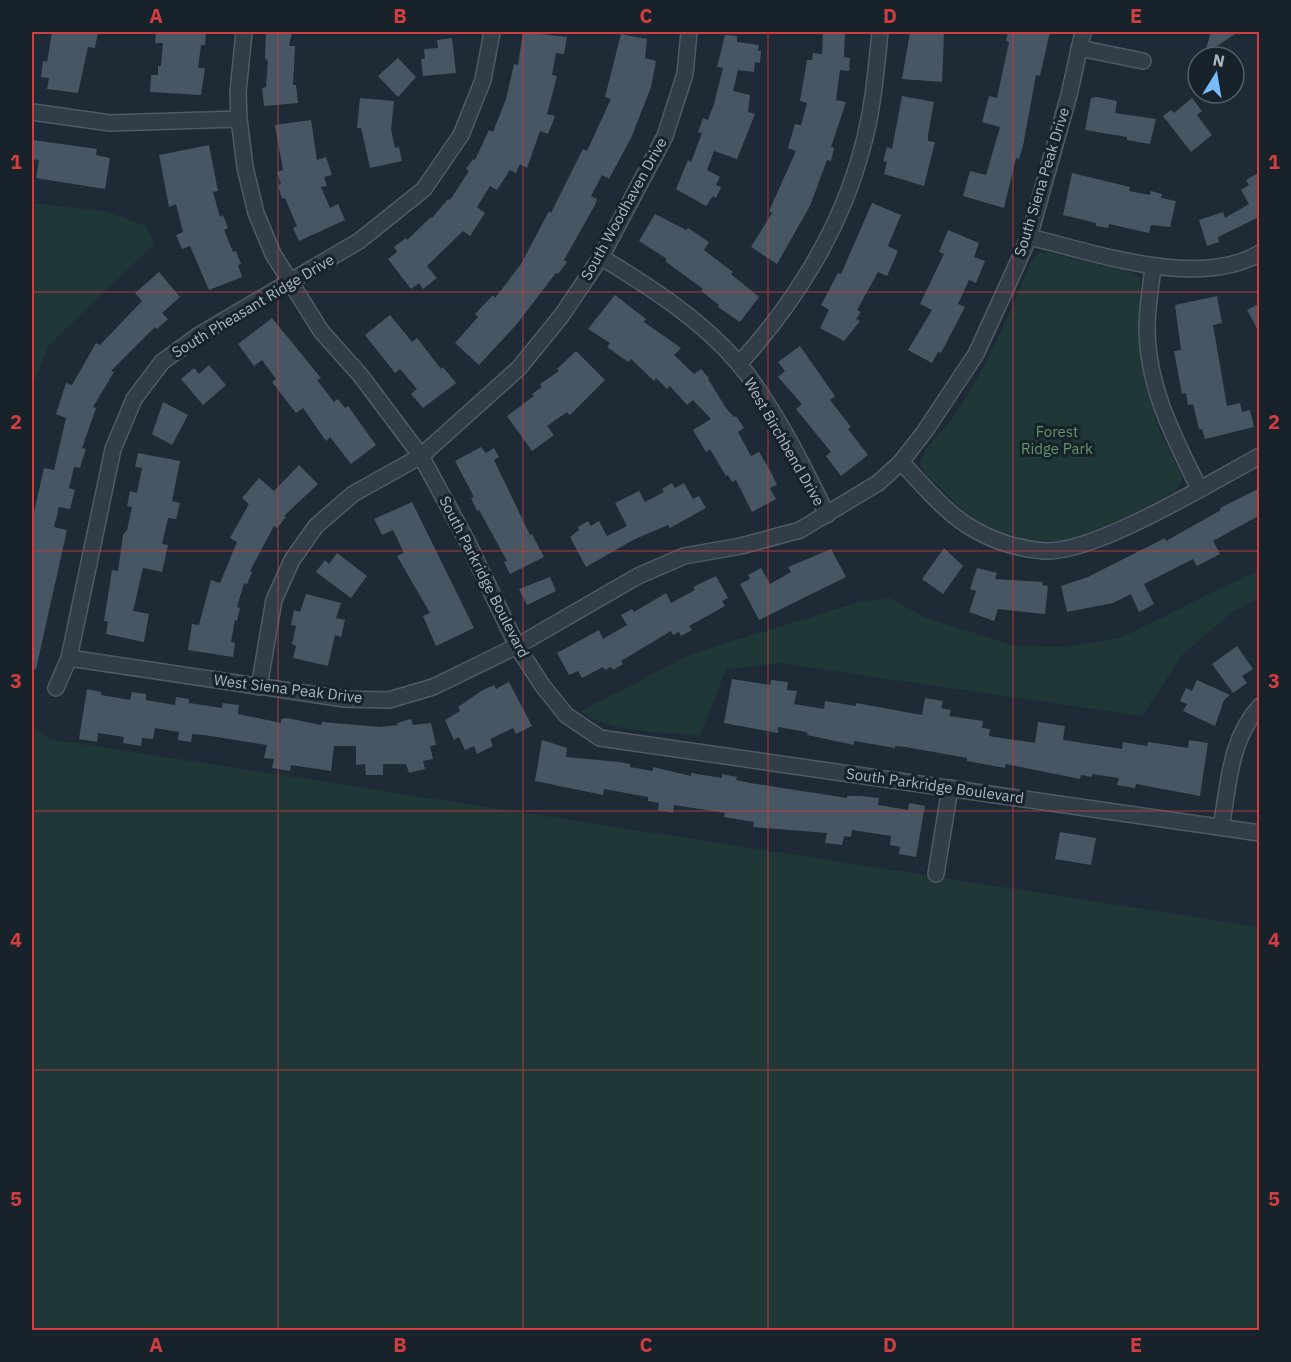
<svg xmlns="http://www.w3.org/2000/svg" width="1291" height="1362" viewBox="0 0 1291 1362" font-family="'IBM Plex Sans',sans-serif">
<rect width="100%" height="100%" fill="#1e2b36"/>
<g fill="#203737">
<path d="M32,203L105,211L146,226L154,244L49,345L32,387Z"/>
<path d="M1046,252L1132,273L1140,279L1141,362L1146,386L1159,430L1183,478L1177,489C1116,523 1053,570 983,525C962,512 944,491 925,474L920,463C923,447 942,432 952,419C986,370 1008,317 1031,263L1037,254Z"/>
<path d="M1259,570V599L1233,611L1182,655L1142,716L779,663L726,669L700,736C668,732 605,733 581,711L694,653L859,602L889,598L927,618L1015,646L1066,647L1122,637Z"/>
<path d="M32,725L49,739L1259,927V1330H32Z"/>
</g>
<g fill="#465663">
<path d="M52,32H98L95,48L88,47L78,93L47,89L49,78L41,77L43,61L47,62Z"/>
<path d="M156,32H206L205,45H201L198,68H205L201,95L150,92L151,75H158V66H161L163,43H155Z"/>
<path d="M266,32H292L289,46H295L293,85H296L298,103L264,106L262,88L266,87L268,61L265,58Z"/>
<path d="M523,32L567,37L564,54L556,53L552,75L557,76L547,114L555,116L548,134L540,131L527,168L520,164L516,173L510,170L497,190L490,186L477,207L485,213L470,236L463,231L427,266L437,278L423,289L419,283L411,289L388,259L397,252L394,247L406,238L407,240L431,217L432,218L448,199L450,200L469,171L466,169L473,159L475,160L489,130L493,132L506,99L514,64L518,65Z"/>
<path d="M823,32H845L844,57L850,58L849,71L840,70L836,100L846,102L831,147L834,148L831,161L827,160L810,206L777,264L751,247L772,213L769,211L796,151L788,148L795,124L801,125L807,103L800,101L807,60H812L813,53L822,54Z"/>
<path d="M910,32H944L942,82L902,79Z"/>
<path d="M1008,32H1050L1040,76L1036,75L1023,146L1019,159L1016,158L1004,208L963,196L970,171L986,175L1000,127L982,122L989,96L997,98L1009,42L1006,41Z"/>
<path d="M1211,32H1238L1204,55Z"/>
<path d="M621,34L647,39L645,58L656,61L651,87L632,136L609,179L602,175L591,196L597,199L595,205L564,260L567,262L558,274L556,273L516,325L479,365L455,343L478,317L475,314L493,295L495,298L521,264L549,211L551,213L583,149L587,151L611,99L605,97Z"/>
<path d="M725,35L737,36V42L759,45L758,51H761L760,63L755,62L754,72L738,70L733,91L750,95L748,112L755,114L737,159L714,151L707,170L720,177L716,185L721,187L716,198L713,196L706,206L676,189L688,160L691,162L702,133L698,132L703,118L708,120L714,104L723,68L717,67Z"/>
<path d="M452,38L456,73L423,76L421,59H425L424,49L438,48L437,40Z"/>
<path d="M398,58L416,77L398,97L378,76Z"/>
<path d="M902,96L934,102L928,135V141L935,142L924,186L884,174L887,162L883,161L887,147L892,149Z"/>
<path d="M1097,97L1117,101L1115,113L1156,119L1150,144L1127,140V137L1085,130L1091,98Z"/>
<path d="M360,98L394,101L391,129L395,148L399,147L402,161L370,168L361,128H357Z"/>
<path d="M1192,98L1202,111L1197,115L1212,135L1191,152L1163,116L1171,110L1174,113Z"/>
<path d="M311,120L317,160L326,157L332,175L324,177L327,186L321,187L330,208L338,204L345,220L299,241L293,228L297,226L285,198L282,199L278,185L281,184L277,172L283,170L275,125Z"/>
<path d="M33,140L97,149L96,155L110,158L105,189L36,178L39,160L32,159Z"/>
<path d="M209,145L218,191L213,192L220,217L223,215L228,228L224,230L233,252L236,251L241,264L238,265L242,277L209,290L190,246L182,249L176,235L183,232L176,204L169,207L159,155Z"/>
<path d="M1260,172V221L1257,218L1218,237L1219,242L1207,246L1199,220L1223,212L1225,218L1249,204L1241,190L1249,185L1246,180Z"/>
<path d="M1072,173L1130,187L1129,191L1150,195L1151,191L1162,194L1161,198L1176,201L1170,227L1151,225L1149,233L1109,224L1108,228L1096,226V223L1063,215Z"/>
<path d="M872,203L901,215L888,246L898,251L887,276L878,272L857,310L861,312L856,319L860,321L844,341L820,328L829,310L821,305L838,273L841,274Z"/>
<path d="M655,214L686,230L688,228L709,242L704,250L733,272L731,274L759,297L740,322L718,307L719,305L701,291L703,289L665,261L667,259L639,241Z"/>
<path d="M948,230L979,243L974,257L985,261L976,283L969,280L958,304L965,307L941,353L938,352L932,363L908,350L932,310L920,304L944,254L939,252Z"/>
<path d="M159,272L180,297L162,313L168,319L157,329L155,327L111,371L114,372L93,407L96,408L82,448L86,449L82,461L80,468L74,467L69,488L75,490L70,509L59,507L54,527L67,530L36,669H32V521L44,468L54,470L66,418L56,414L66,383L72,385L96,343L100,345L142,301L135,293Z"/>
<path d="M615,295L646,319L644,322L681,348L674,355L694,374L701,369L709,378L708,379L726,408L734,417L736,416L744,428L738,432L751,456L759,452L771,472L777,485L770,488L776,499L752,512L736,480L732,482L728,475L726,476L710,449L706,452L693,430L711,419L693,400L687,405L670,386L667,389L656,378L654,381L631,359L628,362L607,347L610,343L588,329Z"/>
<path d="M1217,296L1222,323L1213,325L1227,406L1240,403L1242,412L1250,410L1254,427L1205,439L1202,429H1199L1193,404L1188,405L1186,393L1182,394L1174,351L1181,350L1175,305Z"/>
<path d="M1260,303V334L1247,310Z"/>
<path d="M390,315L412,342L417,338L441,369L443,367L456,383L423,408L411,394L417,389L400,369L395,373L365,335Z"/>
<path d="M272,318L321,378L317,380L334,402L338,399L345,408L348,406L376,445L351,464L330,437L326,441L303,408L296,413L272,382L276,379L262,360L254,366L238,344Z"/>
<path d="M800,346L835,396L830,400L851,427L848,429L868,455L841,476L826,456L831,452L796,409L802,404L778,377L785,371L778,362Z"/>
<path d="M576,351L605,380L570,415L567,412L547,426L554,435L532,451L507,416L534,396L532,394L542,387L540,384L559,371L557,369Z"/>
<path d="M209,365L226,385L203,405L181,379L194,368L199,374Z"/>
<path d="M163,402L188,415L172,445L152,434Z"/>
<path d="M481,447L486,453L494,448L499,457L494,460L530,535L532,534L544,557L510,574L504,562L507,561L479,510L477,511L471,498L474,497L455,461Z"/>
<path d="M138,453L180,461L172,501L180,503L176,519L168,518L162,544L168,545L162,572L143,568L133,611L149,614L144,642L106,634L108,622L104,621L112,570L118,571L123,535L127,530L132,507L127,506L130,491L137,493L142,468L135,467Z"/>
<path d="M299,465L318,484L284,516L286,517L277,528L274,526L250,571L252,572L247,584L244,583L237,607L240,608L237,621L235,620L231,642L235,643L233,657L188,650L192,624L199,625L211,580L220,583L237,542L230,538L249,504L242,498L259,478L274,491Z"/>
<path d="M672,483L675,488L684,483L693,499L699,496L706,508L670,528L668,525L635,539L586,567L570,537L579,530L578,527L588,521L591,526L599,521L607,536L627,526L615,503L639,491L645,502L664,492L662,489Z"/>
<path d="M1260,488V515L1213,541L1220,554L1197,566L1193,559L1144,584L1154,604L1139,612L1131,594L1113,603L1067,612L1061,586L1088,577L1165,538L1166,541L1221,510L1220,508Z"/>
<path d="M412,502L474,628L436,646L423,616L430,613L397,556L404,553L393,530L382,535L374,519Z"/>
<path d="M944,548L963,566L943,594L922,579Z"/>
<path d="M831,549L846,577L759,620L740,584L750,579L748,575L761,568L770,584L791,572L788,567Z"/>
<path d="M337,553L367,576L351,598L316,572L325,560L329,564Z"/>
<path d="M977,568L997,573L995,579L1043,582L1042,585L1048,586L1045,614L998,609L994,621L969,612L976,591L970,589Z"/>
<path d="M716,576L728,598L722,601L725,606L689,626L692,630L681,636L679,632L673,635L671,631L621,661L623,664L613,670L611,667L605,670L603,667L582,678L578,671L569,675L557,653L599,630L603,639L627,625L621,615L632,609L634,612L666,593L671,603L695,590L693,587Z"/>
<path d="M550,577L556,591L527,605L519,589Z"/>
<path d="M306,594L341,603L336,618L345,620L341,637L335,635L328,666L293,658L296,646L292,644L296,626L291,625L294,610L300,612Z"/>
<path d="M1237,646L1253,669L1242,676L1247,683L1233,693L1212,664Z"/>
<path d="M732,679L770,685L771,680L788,682L787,690L797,691L794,704L824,709L825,701L856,706V703L922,715L925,698L943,701L941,708L951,710L949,716L983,721L982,728L990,729L989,736L1035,743L1038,722L1065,726L1063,740L1122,749L1123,742L1147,746L1148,742L1188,748L1189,740L1208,743L1200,796L1136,784L1135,788L1117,785L1119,778L1092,774V777L1081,775L1080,779L1006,764L1005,768L967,761V758L906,747L895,746V748L854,741V745L807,735L808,733L801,731L778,727V733L724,723Z"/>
<path d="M1197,680L1230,695L1224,700L1215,726L1183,711L1187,704L1180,701L1186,688L1192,691Z"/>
<path d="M509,682L532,726L516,734L513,728L490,739L493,746L477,754L474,746L465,750L459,737L454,740L445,720L460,711L458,707L483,690L494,685L496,689Z"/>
<path d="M87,689L101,692V695L130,700L132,692L146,694V700L175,705L176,697L189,699V703L222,708L223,703L239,705L238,714L281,723V719L287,718L321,725L322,722L380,727L398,725L397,723L411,719L413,725L431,723L436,745L430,746L433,759L423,761L425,769L409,773L406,764H383V775H366L365,764L356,765V746H334L331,771L291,765L290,771L272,768L274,759L264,758L267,745L204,735L192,734L191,742L178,740L179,732L155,728L153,739L142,738L141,746L123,743L124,737L98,733L97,742L79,739Z"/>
<path d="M542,740L567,748L566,757L619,762L630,764V767L653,771V767L691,776V773L722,778V774L737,777L736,780L750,783L847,798V796H861L879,798L878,805L908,810L909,803L925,806L916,857L899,854L900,847L890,845L891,836L852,830L851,837L844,836L842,845L825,843L827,833L753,827L754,822L724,817L725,813L674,805L673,813L658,810L659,803L648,801V797L604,789L603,795L535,781Z"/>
<path d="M1060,832L1096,838L1091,865L1055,859Z"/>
</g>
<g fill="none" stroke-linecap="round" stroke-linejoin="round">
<defs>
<g id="minor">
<path d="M244,32L238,92L239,119L245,167L256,213L273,254L321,331L361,376L421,456L467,541L517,646L542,685L566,715L600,738L1260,833"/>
<path d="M1079,48L1143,61"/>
<path d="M32,112L110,123L239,119"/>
<path d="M1029,237C1093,252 1198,290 1260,253"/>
<path d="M601,257C650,287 702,320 739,364C773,405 804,467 827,515"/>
<path d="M1153,267C1151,286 1147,307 1147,327C1147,386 1173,436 1199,488"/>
<path d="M739,364C794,304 841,229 862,149C873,111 876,70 880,32"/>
<path d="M901,462C923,485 946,514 975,530C996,542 1020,549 1044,551C1095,554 1211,482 1260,456"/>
<path d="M69,658L345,699L389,700L433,687L517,646L638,576L684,556L741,546L800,530L878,483L901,462L925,431L976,354L1014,271L1029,237L1069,95L1083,32"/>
<path d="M259,687L274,600L292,560L316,526L353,494L421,456L519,368L562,315L601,257L665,136L685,74L689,32"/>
<path d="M56,688L69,658L113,449L134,399L162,362L199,335L359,241L424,189L461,135L483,80L492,32"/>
<path d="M1221,827C1229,785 1229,740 1260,706"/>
<path d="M936,874L950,788"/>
</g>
</defs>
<use href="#minor" stroke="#4f5b65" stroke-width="18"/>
<use href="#minor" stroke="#313d47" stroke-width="15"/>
</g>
<path fill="none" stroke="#d03e3f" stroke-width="1.5" stroke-opacity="0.55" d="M278,32V1330M523,32V1330M768,32V1330M1013,32V1330M32,292H1260M32,551H1260M32,811H1260M32,1070H1260"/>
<g text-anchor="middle" stroke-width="6" stroke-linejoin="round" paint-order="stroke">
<g font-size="15" fill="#abb8c4" stroke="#17222b">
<text transform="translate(1042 182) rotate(-73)" y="5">South Siena Peak Drive</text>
<text transform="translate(624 209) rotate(-61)" y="5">South Woodhaven Drive</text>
<text transform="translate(253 306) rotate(-31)" y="5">South Pheasant Ridge Drive</text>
<text transform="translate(784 442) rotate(60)" y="5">West Birchbend Drive</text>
<text transform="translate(484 577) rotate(63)" y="5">South Parkridge Boulevard</text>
<text transform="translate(288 689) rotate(7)" y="5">West Siena Peak Drive</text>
<text transform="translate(935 786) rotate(8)" y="5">South Parkridge Boulevard</text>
</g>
<g font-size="15" fill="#629568" stroke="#17222b">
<text x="1057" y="437">Forest<tspan x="1057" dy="17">Ridge Park</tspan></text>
</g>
</g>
<rect width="1291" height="1362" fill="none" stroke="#17222b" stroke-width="66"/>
<g transform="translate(1216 75) rotate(11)"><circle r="28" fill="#17222b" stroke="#525e68" stroke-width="1.5"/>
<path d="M0-4.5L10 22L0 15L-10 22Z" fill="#78bcfd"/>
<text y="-9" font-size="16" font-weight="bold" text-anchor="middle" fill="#abb8c4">N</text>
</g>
<rect x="33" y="33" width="1225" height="1296" fill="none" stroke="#d03e3f" stroke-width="2"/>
<g font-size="20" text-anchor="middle" font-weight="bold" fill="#d03e3f">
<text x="156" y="23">A</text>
<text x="400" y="23">B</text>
<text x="646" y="23">C</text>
<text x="890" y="23">D</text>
<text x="1136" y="23">E</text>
<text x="16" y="169">1</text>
<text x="1274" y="169">1</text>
<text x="16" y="429">2</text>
<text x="1274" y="429">2</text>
<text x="16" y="688">3</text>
<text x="1274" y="688">3</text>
<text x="16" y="947">4</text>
<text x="1274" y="947">4</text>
<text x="16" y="1206">5</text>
<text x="1274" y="1206">5</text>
<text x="156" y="1352">A</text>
<text x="400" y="1352">B</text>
<text x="646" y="1352">C</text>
<text x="890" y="1352">D</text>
<text x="1136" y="1352">E</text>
</g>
</svg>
